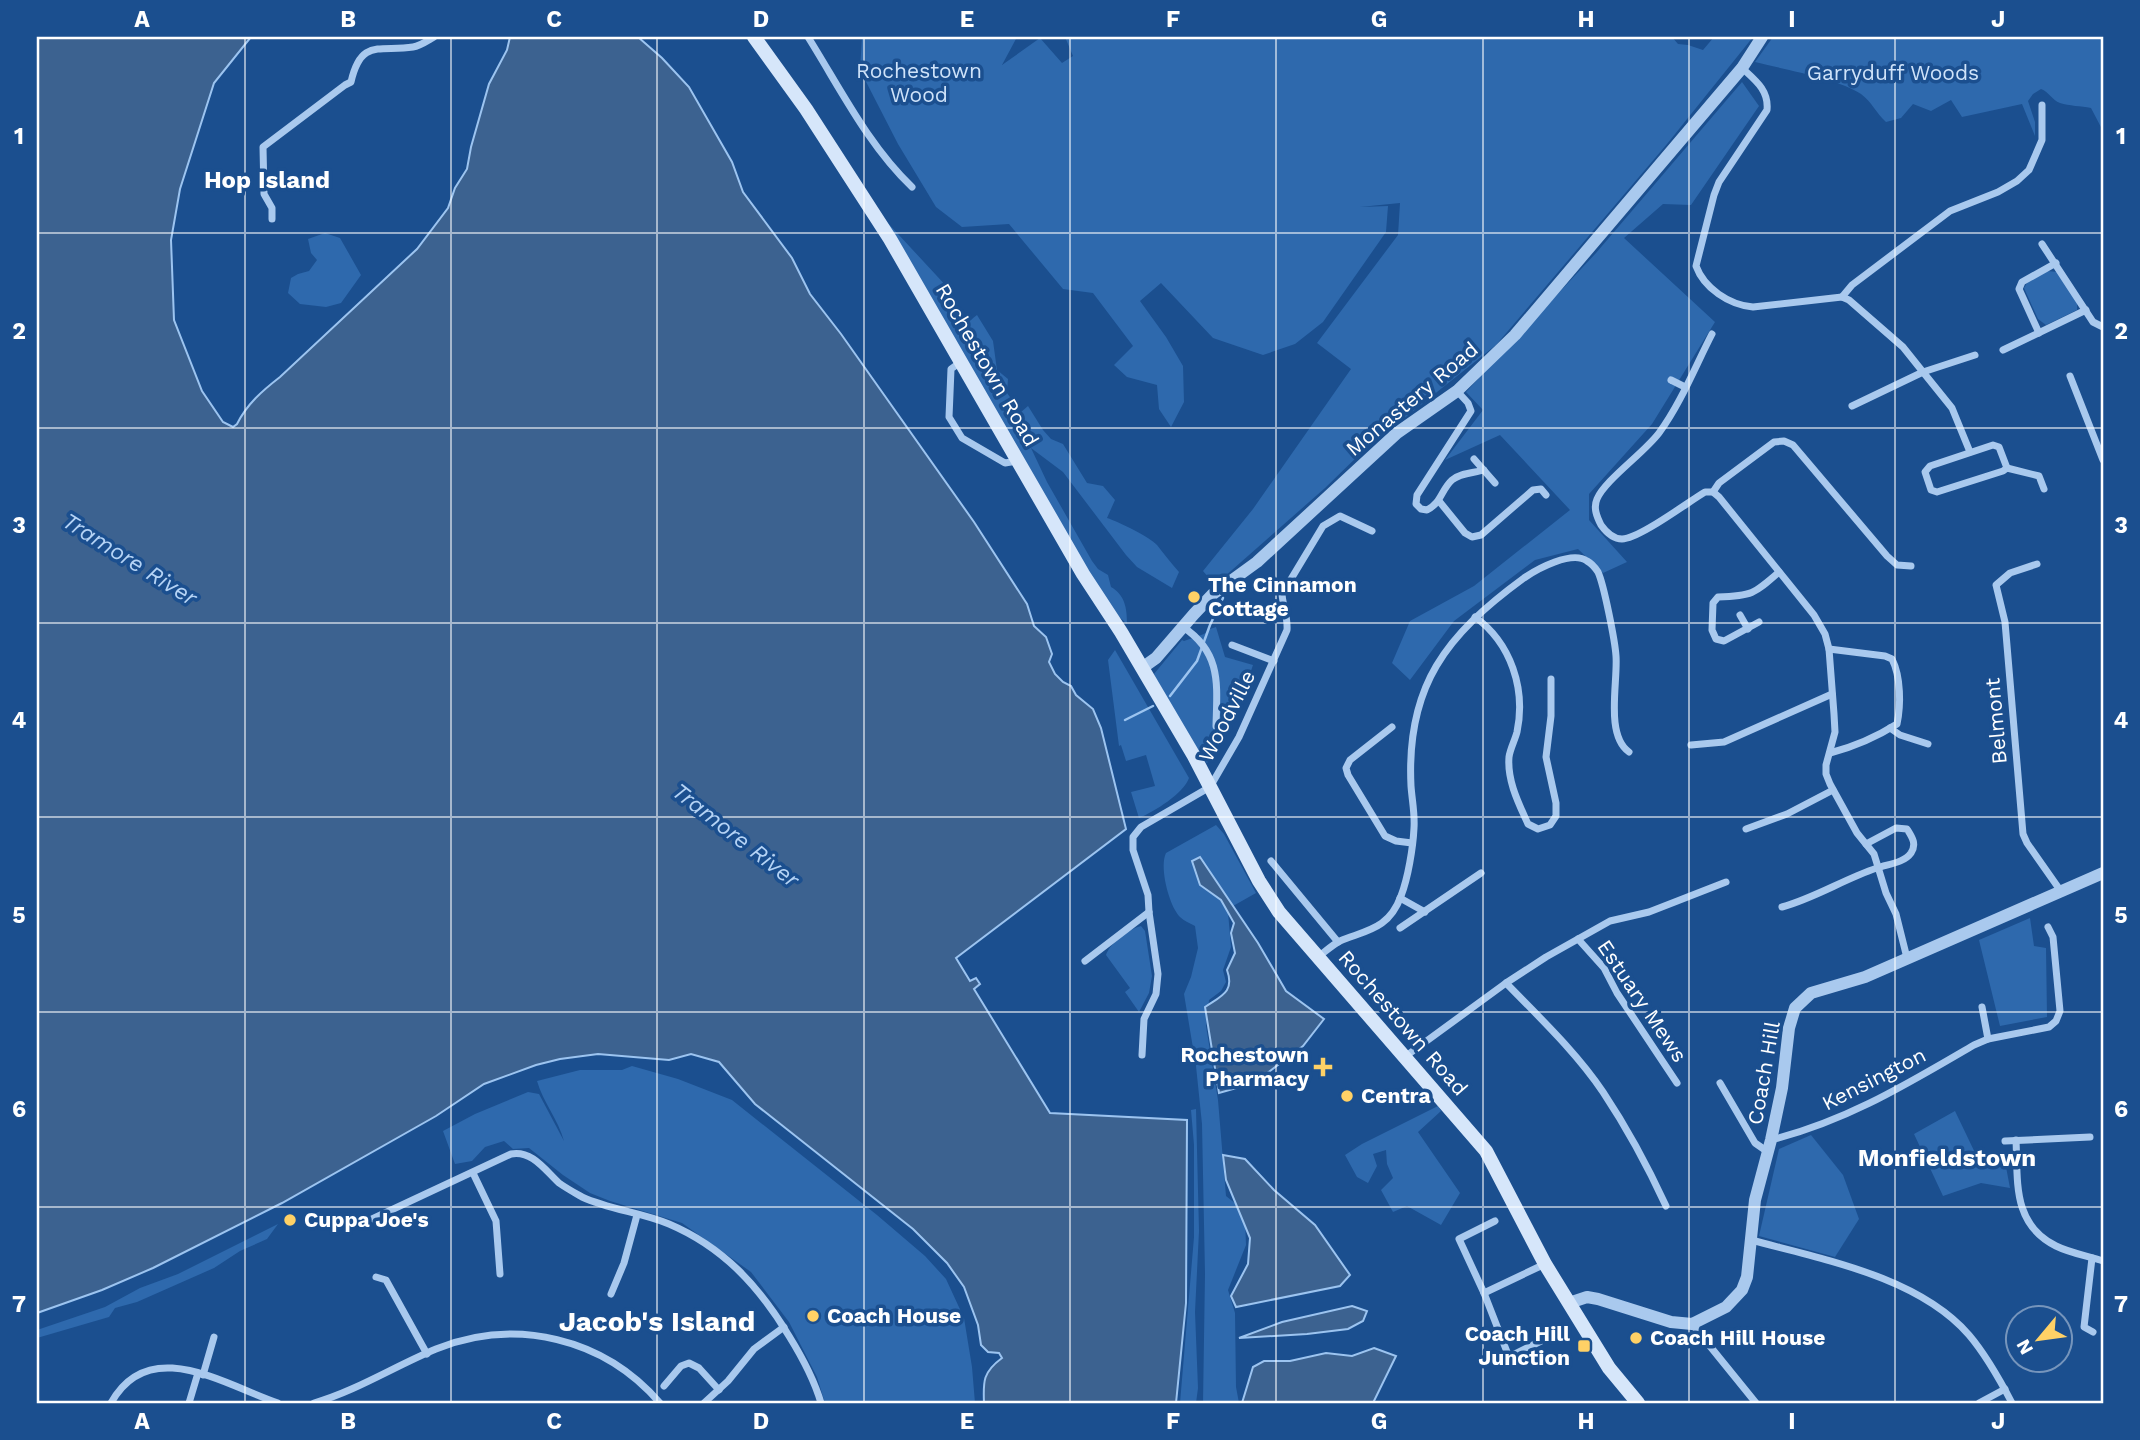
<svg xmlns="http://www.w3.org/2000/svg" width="2140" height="1440" viewBox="0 0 2140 1440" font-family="'Work Sans',sans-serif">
<rect width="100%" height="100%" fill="#1b4f8f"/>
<g fill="#2e69ad">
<path d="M862,37H1017L1002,65L1040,38L1062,63L1073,56L1065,37H1672L1678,44L1688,45L1703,50L1714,37H1753L1667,144L1496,345L1363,451L1325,488L1215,585L1203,571L1253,509L1351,369L1317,343L1398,235L1400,203L1360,207L1388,206L1386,232L1323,322L1295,344L1263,355L1213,338L1161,283L1140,301L1166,337L1183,366L1184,402L1171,427L1159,409L1157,385L1127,377L1114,365L1133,346L1093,293L1063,289L1009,224L962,227L936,207L898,144L860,70Z"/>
<path d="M1773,37H2103V131L2091,108C2081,106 2069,106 2060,103C2052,100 2049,92 2041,89L2033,94L2028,101L2035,122V136L2022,104L1962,117L1951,100L1931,111L1913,104L1901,118L1886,122C1876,113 1872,102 1861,94C1840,79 1782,69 1755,62Z"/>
<path d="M1742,82L1759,106L1691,205L1663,204L1624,238L1715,322L1652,424L1589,494V520L1627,562L1603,573L1578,549L1535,560L1454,621L1410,680L1392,663L1410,621L1474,586L1570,510L1500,435L1445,460L1483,410L1466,392L1596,253Z"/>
<path d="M885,220L949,289L945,303L952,323L963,326L977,315L993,341L997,370L1008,379L1007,393L1021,412L1028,406L1043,430L1051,439L1063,444L1087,483L1103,486L1115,500L1107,518C1119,522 1150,537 1157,545C1164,554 1171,563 1179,572L1172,588L1137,567L1126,555L1063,472L1031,448L1047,482L1092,561L1098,569L1108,575L1111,587C1125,595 1127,608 1127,624L1114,612L1099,590Z"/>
<path d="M325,233L340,238L361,275L341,303L326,307L300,304L288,293L291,278L298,274L309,271L317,260L311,253L308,239Z"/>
<path d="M2047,271L2058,272L2077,303V310L2046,325L2038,319L2024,288L2027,283Z"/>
<path d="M1216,627L1225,657L1253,665C1241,700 1231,735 1207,763L1194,749L1157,684L1154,674L1182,640L1184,641L1204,634L1210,629Z"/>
<path d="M1115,650L1189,778C1184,793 1154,812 1139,818L1131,792L1155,786L1146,755L1126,761L1121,745L1119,746L1108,660Z"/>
<path d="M1216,825L1224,834L1256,893L1233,906L1201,858L1200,885L1221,900L1228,912L1231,947L1223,970L1226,982L1221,991L1209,1000L1206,1026L1218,1100L1226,1196L1241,1208L1245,1219L1246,1245L1228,1290L1235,1313L1236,1387L1239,1403H1203L1205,1274L1202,1124L1196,1066L1184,994L1191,977L1198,948L1195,926C1190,923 1184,921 1180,917C1169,906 1159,867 1166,853Z"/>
<path d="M2030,918L2034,946L2046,948L2047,1017L2000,1026L1979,940Z"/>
<path d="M1141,926L1145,931L1152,976L1149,993L1139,1012L1125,992L1130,988L1106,955C1110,943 1129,929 1141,926Z"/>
<path d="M632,1066L678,1079L732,1100L877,1215L925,1256L946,1279L964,1318L972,1367L975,1403H825L817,1377L789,1322L751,1272L682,1223L610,1201L590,1193L563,1175L529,1148L513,1149L504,1141L485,1147L472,1161L455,1164L443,1131L475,1114L528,1092L539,1094L564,1141C558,1119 543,1102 537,1081L580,1070H622Z"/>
<path d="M1438,1106L1441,1111L1418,1132L1460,1193L1441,1225L1407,1206L1393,1212L1381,1190L1393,1178L1387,1164L1386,1150L1373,1154L1377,1166L1368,1183L1357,1177L1345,1155L1362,1144Z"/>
<path d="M1196,1109L1199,1231L1195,1312L1198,1388L1196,1403H1180L1194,1237V1145L1191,1110Z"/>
<path d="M1955,1111L1978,1159L2003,1151L2010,1188L1981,1183L1943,1196L1914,1134Z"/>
<path d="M1811,1135L1843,1175L1859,1219L1835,1257L1759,1236L1779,1149Z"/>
<path d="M278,1224L267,1239L240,1251L214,1268L137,1302L115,1308L109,1317L37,1338V1330L105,1307L140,1288L178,1274Z"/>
</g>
<g fill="#3c6290" stroke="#9cc4f0" stroke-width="2">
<path d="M37,37H251L214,83L180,189L171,240L174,320L202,391L223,422L233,427L237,424C247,404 262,391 280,377L417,249L448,208L455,188L467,169L471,147L489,84L507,50L510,37H638L662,58L689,87L732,162L743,192L792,258L810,294L841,334L974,522L1027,604L1034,626L1046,637L1052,654L1049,662L1055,674L1063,682L1071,686L1076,695L1093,709L1101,728L1126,829L956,958L970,981L976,978L980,984L974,989L1050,1113L1187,1120L1186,1303L1176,1403H984C983,1381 983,1372 1002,1358L999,1353L988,1352L981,1345L978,1325L964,1287L947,1263L913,1229L755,1104L719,1062L691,1054L669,1060L598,1054L560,1059L536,1065L484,1084L436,1116L282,1203L153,1268L102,1290L37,1313Z"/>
<path d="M1200,857L1258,943L1286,991L1324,1019L1303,1046L1254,1083L1219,1093L1205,1007C1221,996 1235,992 1227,970L1235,953L1231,933L1234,923L1221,900L1200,885L1192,861Z"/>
<path d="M1223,1155L1245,1159L1274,1190L1315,1225L1350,1275L1340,1286L1236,1307L1231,1296L1248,1264L1250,1238L1226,1180Z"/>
<path d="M1352,1306L1367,1311L1363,1321L1348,1329L1307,1334L1239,1338L1282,1322Z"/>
<path d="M1374,1348L1396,1356L1373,1403H1242L1253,1367L1264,1361H1290L1326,1353L1352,1356Z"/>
</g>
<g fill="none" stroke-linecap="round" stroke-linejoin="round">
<g stroke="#9cc4f0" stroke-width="2.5">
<path d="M1170,696L1197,661L1210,625L1223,598"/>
<path d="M1125,720L1153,706"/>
</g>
<g stroke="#a9c9ee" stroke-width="7">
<path d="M808,37C840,88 868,145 912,187"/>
<path d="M1742,68C1755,80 1769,90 1767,110L1719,182L1714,195L1696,266C1704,288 1729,305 1753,307L1842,297L1852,285L1950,211L1998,192L2017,181L2029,170L2042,140V105"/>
<path d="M272,219V208L264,194L263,147L345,85L351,82C361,38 380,52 413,47C420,46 427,41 434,37"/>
<path d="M2042,244L2093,322L2103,327"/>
<path d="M1842,297L1849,300L1903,347L1923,372L1952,408L1970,452"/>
<path d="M2039,333L2019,289L2022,282L2056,263"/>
<path d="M1712,334C1695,367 1681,403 1659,433C1644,453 1605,480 1597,499C1593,508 1597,517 1601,525C1606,532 1613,539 1622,539C1639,539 1688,502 1705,492H1713L1719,497L1814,615L1825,634L1829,649L1834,714L1835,732L1826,765V774L1830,784L1857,833L1874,854L1886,893L1896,914L1907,958"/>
<path d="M2003,350L2086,310"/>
<path d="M962,361L951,369L949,417L962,438L1005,463L1017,461"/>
<path d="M2070,376L2103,460"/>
<path d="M1671,380L1685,387"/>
<path d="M1457,391L1468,403L1471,411L1417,495L1416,504L1421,509L1427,510C1442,502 1441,490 1452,480C1460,473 1474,473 1484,470"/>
<path d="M1852,406L1923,372L1975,355"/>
<path d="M1993,445L1999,447L2007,468L2003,471L1937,492L1931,490L1925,472L1930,466Z"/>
<path d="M1474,459L1495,483"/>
<path d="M2007,468L2039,476L2044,489"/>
<path d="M1713,492L1719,483L1774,442L1784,441L1793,445L1887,556L1897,565L1911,566"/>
<path d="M1439,501L1465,533L1472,537L1481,535L1533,490L1541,489L1546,495"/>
<path d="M2037,564L2010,573L1996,585L2005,622L2023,834L2027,843L2060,890"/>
<path d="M1740,615L1748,629"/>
<path d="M1475,617C1511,643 1526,689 1517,732C1515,740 1510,749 1509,757C1507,781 1519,804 1528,824L1538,829L1550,825L1556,816V803L1546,757L1551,716V679"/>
<path d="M1759,622L1724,641L1716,639L1712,630L1713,603L1718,597C1752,596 1754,594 1779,572"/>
<path d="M1183,627C1222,653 1217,685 1216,726"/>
<path d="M1232,645L1274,661"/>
<path d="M1829,649L1885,656L1892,659C1901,677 1901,705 1897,724C1878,736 1853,747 1830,753"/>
<path d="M1392,727L1350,760L1346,768L1348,775L1385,836L1396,841L1412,843"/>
<path d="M1890,728L1900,735L1928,744"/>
<path d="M1691,745L1724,742L1832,694"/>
<path d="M1746,829L1787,814L1833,790"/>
<path d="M1271,861L1338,942"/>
<path d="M1400,898L1425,912"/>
<path d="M1782,907C1815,898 1844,879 1877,868C1888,864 1904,863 1911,853C1917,844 1912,837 1907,829L1896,828L1866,844"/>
<path d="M1400,928L1481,873"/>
<path d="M1578,939L1604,968L1617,993L1677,1083"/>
<path d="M1318,957C1325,952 1332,945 1340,941C1367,930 1389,929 1401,896C1408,878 1413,848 1414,828C1415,814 1412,800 1411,786C1406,686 1446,635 1524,578C1537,569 1572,550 1587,561C1591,563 1596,569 1598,572C1604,585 1615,641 1616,656C1618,682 1605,735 1629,752"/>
<path d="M1085,961L1149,912"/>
<path d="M1506,983C1539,1017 1576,1052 1603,1092C1627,1128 1648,1167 1666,1206"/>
<path d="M1982,1007L1988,1039"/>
<path d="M1142,1055L1144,1019L1156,994L1158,974L1149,912L1148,895L1133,850V837L1141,827L1210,787L1239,737L1287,630C1288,617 1283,607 1282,594L1323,526L1340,516L1372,531"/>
<path d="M1406,1056L1506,983L1546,957L1610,921L1649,912L1726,882"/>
<path d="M1720,1083L1755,1143L1768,1152"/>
<path d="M1771,1140C1847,1121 1907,1084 1974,1045L1988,1039L2049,1027L2056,1021L2060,1011L2053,937L2048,927"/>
<path d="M2016,1140C2018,1182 2012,1224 2056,1246C2070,1253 2088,1256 2103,1261"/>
<path d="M2005,1141L2090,1137"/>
<path d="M473,1173L496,1221L500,1274"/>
<path d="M372,1219L511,1154C532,1150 545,1170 559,1183C566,1188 575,1193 582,1197C610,1210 641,1212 669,1224C723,1247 759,1286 789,1336C802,1357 814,1379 821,1403"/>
<path d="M1495,1221L1459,1239L1484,1293L1509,1357L1543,1340"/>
<path d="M1751,1240C1822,1259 1919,1277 1969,1335C1986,1355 2000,1380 2012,1403"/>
<path d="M2092,1258L2084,1327L2093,1332"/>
<path d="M376,1277L386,1280L427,1354"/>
<path d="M1484,1293L1545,1264"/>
<path d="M611,1294L624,1263L637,1215"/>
<path d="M1692,1324L1756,1403"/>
<path d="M203,1375L214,1337"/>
<path d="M664,1386L681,1366L689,1363L699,1368L719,1390"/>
<path d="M111,1403C149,1334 225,1385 278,1403"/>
<path d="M189,1403L198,1373"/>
<path d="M314,1403C356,1391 395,1366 436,1349C516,1317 604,1338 660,1403"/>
<path d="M704,1403L728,1381L754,1349L784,1327"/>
<path d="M1979,1403L2005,1389"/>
</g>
<g stroke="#a9c9ee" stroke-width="12">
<path d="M1142,668L1156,658L1194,614L1213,594L1257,562L1397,433L1457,391L1515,335L1742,68L1762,37"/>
<path d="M1569,1303L1587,1297L1598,1299L1671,1322L1692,1324L1726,1307L1742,1290L1747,1277L1755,1200L1771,1140L1782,1088L1789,1028L1795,1008L1811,993L1865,977L2103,873"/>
</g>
<path stroke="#d6e6fa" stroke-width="14" d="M754,37L806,109L890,239L1083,574L1121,632L1194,756L1259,881L1279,912L1486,1151L1545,1264L1609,1368L1638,1403"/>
</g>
<path fill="none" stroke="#fff" stroke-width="2" stroke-opacity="0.55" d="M245,37V1403M451,37V1403M657,37V1403M864,37V1403M1070,37V1403M1276,37V1403M1483,37V1403M1689,37V1403M1895,37V1403M37,233H2103M37,428H2103M37,623H2103M37,817H2103M37,1012H2103M37,1207H2103"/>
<g fill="#ffd166" stroke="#1b4f8f" stroke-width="2.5">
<circle cx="1194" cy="597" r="7"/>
<path d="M1319.5 1056.5h7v7h7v7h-7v7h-7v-7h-7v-7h7z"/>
<circle cx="1347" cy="1096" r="7"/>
<circle cx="290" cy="1220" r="7"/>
<circle cx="813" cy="1316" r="7"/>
<circle cx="1636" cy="1338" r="7"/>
<rect x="1577" y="1339" width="14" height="14" rx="3.5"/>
</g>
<g text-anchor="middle" stroke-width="7" stroke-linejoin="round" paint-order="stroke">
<g font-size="21" fill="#cfe3fa" stroke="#1b4f8f">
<text x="919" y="78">Rochestown<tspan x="919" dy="24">Wood</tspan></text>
<text x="1893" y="80">Garryduff Woods</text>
</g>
<g font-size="21" fill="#fff" stroke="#1b4f8f">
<text transform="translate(987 365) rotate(60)" y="7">Rochestown Road</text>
<text transform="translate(1412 399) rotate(-40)" y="7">Monastery Road</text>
<text transform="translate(1227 716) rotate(-63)" y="7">Woodville</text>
<text transform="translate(1996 721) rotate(-95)" y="7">Belmont</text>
<text transform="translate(1642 1001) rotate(56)" y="7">Estuary Mews</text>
<text transform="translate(1403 1023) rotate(49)" y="7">Rochestown Road</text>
<text transform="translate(1764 1073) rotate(-80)" y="7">Coach Hill</text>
<text transform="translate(1874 1079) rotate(-27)" y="7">Kensington</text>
</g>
<g font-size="21" font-weight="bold" fill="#fff" stroke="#1b4f8f" text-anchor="start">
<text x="1208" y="592">The Cinnamon<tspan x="1208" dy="24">Cottage</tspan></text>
<text x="1309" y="1062" text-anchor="end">Rochestown<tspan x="1309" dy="24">Pharmacy</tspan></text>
<text x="1361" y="1103">Centra</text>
<text x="304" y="1227">Cuppa Joe's</text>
<text x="827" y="1323">Coach House</text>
<text x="1570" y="1341" text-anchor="end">Coach Hill<tspan x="1570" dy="24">Junction</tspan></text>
<text x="1650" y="1345">Coach Hill House</text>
</g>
<g font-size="23" font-style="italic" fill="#b5d3f5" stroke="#1b4f8f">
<text transform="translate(130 559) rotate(32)" y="8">Tramore River</text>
<text transform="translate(736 835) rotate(38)" y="8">Tramore River</text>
</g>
<g font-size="24" font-weight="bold" fill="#fff" stroke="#1b4f8f">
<text x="267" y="188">Hop Island</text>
<text x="1947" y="1166">Monfieldstown</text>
</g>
<g font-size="28" font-weight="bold" fill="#fff" stroke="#1b4f8f">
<text x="657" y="1331">Jacob's Island</text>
</g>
</g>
<rect width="2140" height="1440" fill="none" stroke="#1b4f8f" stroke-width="77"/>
<g transform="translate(2039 1339) rotate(241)"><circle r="33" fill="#1b4f8f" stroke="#7695bc" stroke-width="2"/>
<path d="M0-5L12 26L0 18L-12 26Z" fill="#ffd166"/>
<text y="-10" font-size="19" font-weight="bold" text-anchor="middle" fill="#ffffff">N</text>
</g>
<rect x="38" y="38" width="2064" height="1364" fill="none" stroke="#fff" stroke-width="2.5"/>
<g font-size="23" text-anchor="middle" font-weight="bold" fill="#fff">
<text x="142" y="27">A</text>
<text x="348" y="27">B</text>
<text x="554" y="27">C</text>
<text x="761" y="27">D</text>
<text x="967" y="27">E</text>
<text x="1173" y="27">F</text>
<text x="1379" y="27">G</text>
<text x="1586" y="27">H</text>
<text x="1792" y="27">I</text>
<text x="1998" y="27">J</text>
<text x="19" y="144">1</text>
<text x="2121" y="144">1</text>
<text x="19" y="339">2</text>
<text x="2121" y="339">2</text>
<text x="19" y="533">3</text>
<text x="2121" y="533">3</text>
<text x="19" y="728">4</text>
<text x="2121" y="728">4</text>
<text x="19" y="923">5</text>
<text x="2121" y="923">5</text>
<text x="19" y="1117">6</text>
<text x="2121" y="1117">6</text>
<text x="19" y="1312">7</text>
<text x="2121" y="1312">7</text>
<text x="142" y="1429">A</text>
<text x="348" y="1429">B</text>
<text x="554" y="1429">C</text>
<text x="761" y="1429">D</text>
<text x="967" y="1429">E</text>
<text x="1173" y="1429">F</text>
<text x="1379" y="1429">G</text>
<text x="1586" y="1429">H</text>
<text x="1792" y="1429">I</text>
<text x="1998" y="1429">J</text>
</g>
</svg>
